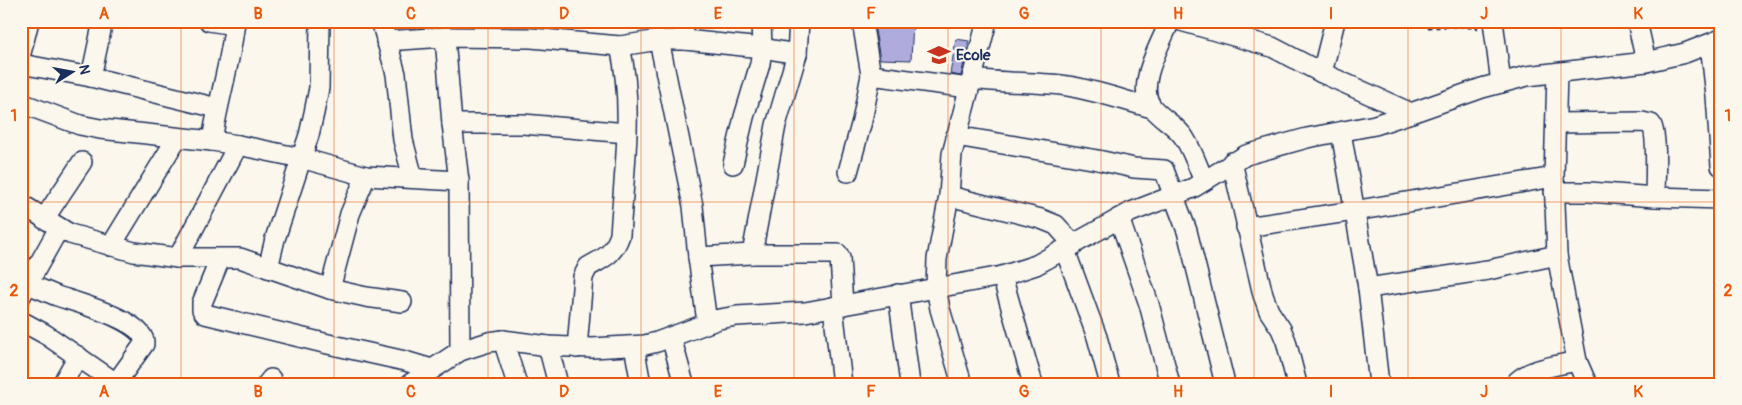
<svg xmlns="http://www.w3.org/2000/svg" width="1742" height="405" viewBox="0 0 1742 405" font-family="Pangolin,sans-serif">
<rect width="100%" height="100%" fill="#fbf7ec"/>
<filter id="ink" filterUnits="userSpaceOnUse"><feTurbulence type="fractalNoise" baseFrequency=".02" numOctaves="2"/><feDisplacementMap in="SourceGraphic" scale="10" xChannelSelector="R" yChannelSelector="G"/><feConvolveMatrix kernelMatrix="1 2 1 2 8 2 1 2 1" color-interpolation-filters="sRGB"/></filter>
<g filter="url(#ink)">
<g fill="#afacdd" stroke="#1b2f5e">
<path d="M875,21H913L911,60L880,59L875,30Z"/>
<path d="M956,39L969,41L961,76L950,74Z"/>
</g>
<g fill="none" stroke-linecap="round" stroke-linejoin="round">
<defs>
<g id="street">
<path d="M209,21L234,25"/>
<path d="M381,21L396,74L403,140L413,178"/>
<path d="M682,21L685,40"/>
<path d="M862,21L871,75"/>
<path d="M1170,21C1161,43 1135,86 1152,107C1161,119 1177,125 1185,139C1193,152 1198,167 1204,181"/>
<path d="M1181,21L1272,47L1322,73L1411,113L1482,88L1527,76L1646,62L1685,53L1721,39"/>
<path d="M1493,21L1501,83"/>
<path d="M1637,21L1646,62"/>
<path d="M445,37L452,124L459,181L460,351"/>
<path d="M659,40L693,206L698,257L752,254H838L840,258L843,305"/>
<path d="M386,41L445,37L531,38L620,46L659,40H685L762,48L797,54"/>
<path d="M1710,44L1716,96L1721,166"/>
<path d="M21,53L29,21"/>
<path d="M21,64L91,77L217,108"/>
<path d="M1322,73L1335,21"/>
<path d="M1557,73L1554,177L1557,255L1577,361L1587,384"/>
<path d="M91,77L103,21"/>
<path d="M972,79C1001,83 1031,82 1061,85C1092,89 1122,100 1152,108"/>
<path d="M21,103L80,125L100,129L212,141L238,145L301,158L366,176L459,181"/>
<path d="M1556,123L1642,122L1651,124C1658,134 1655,182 1655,197"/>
<path d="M452,124H523L627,133"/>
<path d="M1341,132L1368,288L1379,384"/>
<path d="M956,136L1098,160L1134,168L1164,170L1187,231L1225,384"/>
<path d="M212,141C218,100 231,62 235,21"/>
<path d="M1232,162L1263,295L1269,311L1281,329L1286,341L1297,384"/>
<path d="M733,164L744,117L760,64L762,48L761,21"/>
<path d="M848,172L862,121L871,75L969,88"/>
<path d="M1554,192H1589L1655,197L1721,199"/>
<path d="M949,196L1041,219L1056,225L1074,245"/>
<path d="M21,204L70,234L134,252L178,258H240L330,289L366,297L402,302"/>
<path d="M1119,218L1149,304L1170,384"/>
<path d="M44,219L82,162"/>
<path d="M1246,227L1354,211L1554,177"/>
<path d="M111,246L177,138"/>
<path d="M1065,250L1097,337L1110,384"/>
<path d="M752,254L776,125L797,54L799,21"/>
<path d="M698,257L707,322"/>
<path d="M178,258L238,145"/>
<path d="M220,259L202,303V310L205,314L328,344L405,361L432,369"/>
<path d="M268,268L275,239L309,135L314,113L319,88L320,21"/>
<path d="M1002,276L1033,384"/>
<path d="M21,281C33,286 45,291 57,296C74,302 147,321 144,344L116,383L117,384"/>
<path d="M1368,288L1488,270L1557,255"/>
<path d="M330,289L350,214L366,176"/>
<path d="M898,294L910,384"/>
<path d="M21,296L59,228"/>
<path d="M833,307L842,384"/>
<path d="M21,321L45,334L116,383"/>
<path d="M671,337L684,384"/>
<path d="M503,340L517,384"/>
<path d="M548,346L558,384"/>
<path d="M634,346L641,384"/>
<path d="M577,348L583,277L588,267C605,257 613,255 620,235C624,172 634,108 620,46"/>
<path d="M62,384L78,356"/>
<path d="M267,384L271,379"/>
<path d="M410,384L460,351L489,342L503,340L548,346L592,348L645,345L657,342L719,319L737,316L805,312L1002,276L1036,265L1131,212L1193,188L1246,155L1307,138L1375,125L1411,113"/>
<path d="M962,384L940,309L936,287L937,259L949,196L952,154L987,21"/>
<path d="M1515,384C1525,369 1560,365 1577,361"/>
</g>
</defs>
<use href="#street" stroke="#1b2f5e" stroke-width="22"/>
<path stroke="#1b2f5e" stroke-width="3" stroke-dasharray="4 4" stroke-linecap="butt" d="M1423,21L1425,26L1429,27L1460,26L1478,28"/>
<use href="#street" stroke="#fbf7ec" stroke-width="19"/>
</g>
</g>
<path fill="none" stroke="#e8590c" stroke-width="1" stroke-opacity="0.55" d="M181,21V384M334,21V384M488,21V384M641,21V384M794,21V384M948,21V384M1101,21V384M1254,21V384M1408,21V384M1561,21V384M21,202H1721"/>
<defs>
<symbol id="school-bare" viewBox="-9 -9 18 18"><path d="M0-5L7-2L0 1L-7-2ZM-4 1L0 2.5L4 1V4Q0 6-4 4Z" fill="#c8321e" stroke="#fbf7ec" stroke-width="2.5" paint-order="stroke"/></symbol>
</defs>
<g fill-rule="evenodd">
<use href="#school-bare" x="923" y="39" width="32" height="32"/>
</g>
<g text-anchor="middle" stroke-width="4" stroke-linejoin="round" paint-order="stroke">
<g font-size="15" font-weight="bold" fill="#1b2f5e" stroke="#fbf7ec" text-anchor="start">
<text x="956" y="60">Ecole</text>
</g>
</g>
<rect width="1742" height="405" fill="none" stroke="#fbf7ec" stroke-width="55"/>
<g transform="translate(72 72) rotate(79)" stroke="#fbf7ec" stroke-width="4" paint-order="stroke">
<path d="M0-4L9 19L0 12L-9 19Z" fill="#1b2f5e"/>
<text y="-8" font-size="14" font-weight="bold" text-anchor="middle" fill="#1b2f5e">N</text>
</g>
<rect x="28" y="28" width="1686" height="350" fill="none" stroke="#e8590c" stroke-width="2"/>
<g font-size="16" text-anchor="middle" font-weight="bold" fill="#e8590c">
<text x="104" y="19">A</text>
<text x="258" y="19">B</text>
<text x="411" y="19">C</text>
<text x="564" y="19">D</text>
<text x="718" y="19">E</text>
<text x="871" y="19">F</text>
<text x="1024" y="19">G</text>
<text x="1178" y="19">H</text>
<text x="1331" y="19">I</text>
<text x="1484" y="19">J</text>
<text x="1638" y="19">K</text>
<text x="14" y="121">1</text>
<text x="1728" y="121">1</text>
<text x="14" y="296">2</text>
<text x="1728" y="296">2</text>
<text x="104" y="397">A</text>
<text x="258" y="397">B</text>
<text x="411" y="397">C</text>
<text x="564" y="397">D</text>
<text x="718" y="397">E</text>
<text x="871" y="397">F</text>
<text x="1024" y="397">G</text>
<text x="1178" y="397">H</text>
<text x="1331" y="397">I</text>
<text x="1484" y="397">J</text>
<text x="1638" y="397">K</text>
</g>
</svg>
